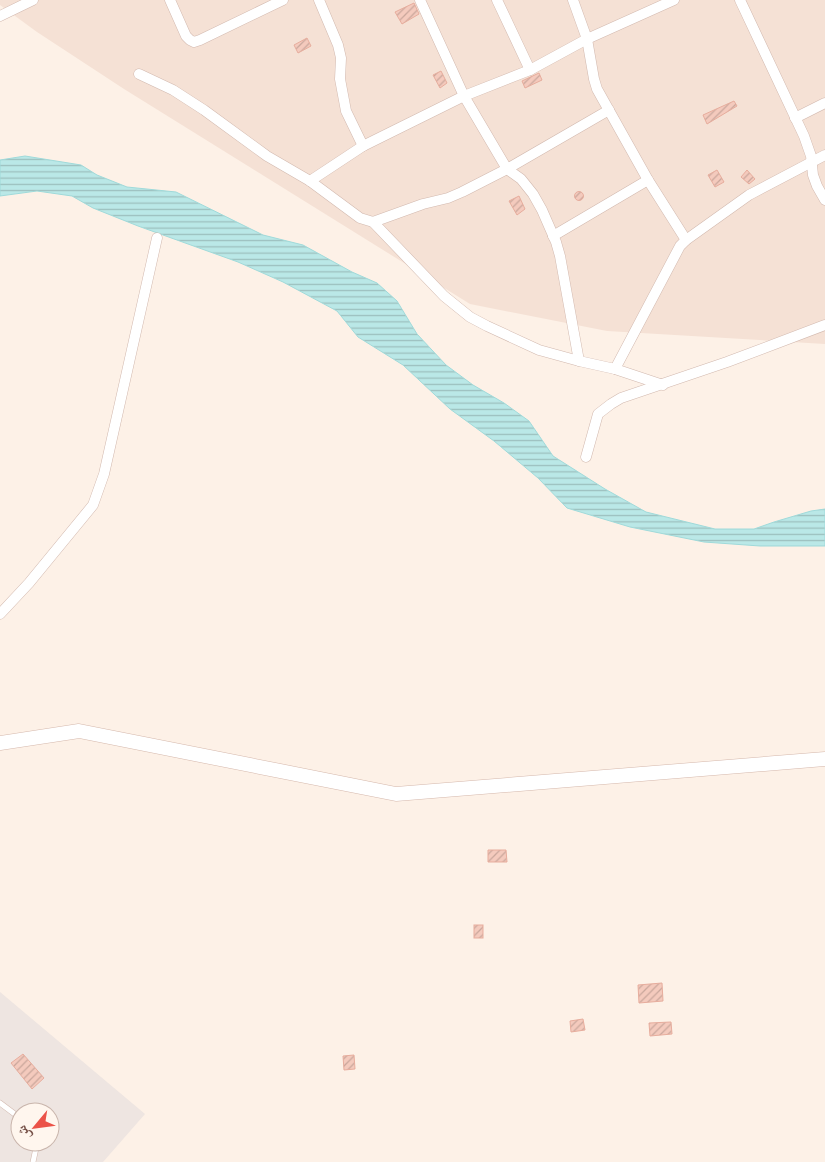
<svg xmlns="http://www.w3.org/2000/svg" width="825" height="1162" viewBox="0 0 825 1162" font-family="'PT Sans Narrow','Noto Naskh Arabic',sans-serif">
<defs>
<pattern id="water-rules" width="6" height="5" patternUnits="userSpaceOnUse" patternTransform="scale(1.25)"><rect width="6" height="5" fill="#bae8e7"/><path d="M0 2.5h6" fill="none" stroke="#9cbfbd"/></pattern>
<pattern id="building-hatch" width="6" height="6" patternUnits="userSpaceOnUse" patternTransform="scale(1.25)"><rect width="6" height="6" fill="#f4cabd"/><path d="M-1 1l2-2M0 6l6-6M5 7l2-2" fill="none" stroke="#caa79c"/></pattern>
</defs>
<rect width="100%" height="100%" fill="#fdf1e7"/>
<path fill="#f5e1d5" d="M0,0H825V344L607,331L470,304L124,89L37,32L0,5Z"/>
<path fill="#eee5e1" fill-rule="evenodd" d="M0,992L145,1114L103,1162H0ZM20,1112H50V1142H20Z"/>
<path fill="url(#water-rules)" stroke="#a0dada" d="M25,156L81,165L97,175L127,187L176,192L263,235L303,245L352,272L377,283L397,301L417,334L446,365L473,385L504,403L529,421L553,456L605,489L646,512L715,529H754L774,522L811,511L825,509V546H760L704,542L630,527L567,508L538,478L494,441L450,409L403,365L358,337L337,311L283,282L238,262L138,226L93,208L72,196L37,191L0,196V160Z"/>
<g fill="url(#building-hatch)" stroke="#e7ad9d">
<path d="M414,3L419,14L402,24L395,12Z"/>
<path d="M307,38L311,46L298,53L294,45Z"/>
<path d="M441,71L447,83L440,88L433,75Z"/>
<path d="M539,73L542,80L525,88L522,81Z"/>
<path d="M734,101L737,106L707,124L703,115Z"/>
<path d="M717,170L724,182L715,187L708,175Z"/>
<path d="M747,170L755,179L749,184L741,177Z"/>
<circle cx="579" cy="196" r="4.5"/>
<path d="M519,196L525,209L517,215L509,201Z"/>
<path d="M488,850H506L507,862H488Z"/>
<rect x="474" y="925" width="9" height="13"/>
<path d="M662,983L663,1001L639,1003L638,985Z"/>
<path d="M583,1019L585,1030L571,1032L570,1021Z"/>
<path d="M671,1022L672,1034L650,1036L649,1023Z"/>
<path d="M23,1054L44,1078L32,1089L11,1063Z"/>
<path d="M354,1055L355,1069L344,1070L343,1056Z"/>
</g>
<g fill="none" stroke-linecap="round" stroke-linejoin="round">
<defs>
<g id="lane">
<path d="M0,1103L20,1118"/>
<path d="M33,1142L36,1148L33,1162"/>
</g>
<g id="street">
<path d="M170,0L186,36L190,40L194,42L200,40L283,0"/>
<path d="M319,0L338,45L341,58L340,79L346,111L363,146"/>
<path d="M420,0L464,96L507,169L521,179L533,194L542,210L556,242L560,256L579,361"/>
<path d="M497,0L530,70"/>
<path d="M573,0L587,39L594,79L597,89L648,180L686,240"/>
<path d="M740,0L804,136L811,156L813,175L817,186L825,200"/>
<path d="M0,16L33,0"/>
<path d="M139,74L173,90L204,110L267,156L310,181L360,218L373,222L444,296L470,317L487,326L539,350L579,361L615,369L663,385"/>
<path d="M795,118L825,103"/>
<path d="M310,181L363,146L464,96L530,70L587,39L674,0"/>
<path d="M373,222L423,204L448,198L462,192L507,169L609,110"/>
<path d="M553,236L648,180"/>
<path d="M615,369L680,246L686,240L749,195L825,155"/>
<path d="M586,457L598,414L611,404L621,398L727,362L825,325"/>
<path d="M0,614L29,583L93,505L104,474L157,238"/>
</g>
<path id="secondary" d="M0,743L79,731L396,794L825,759"/>
</defs>
<use href="#lane" stroke="#d2b9af" stroke-width="6"/>
<use href="#street" stroke="#d2b9af" stroke-width="11"/>
<use href="#secondary" stroke="#d5b8ac" stroke-width="15"/>
<use href="#lane" stroke="#fff" stroke-width="5"/>
<use href="#street" stroke="#fff" stroke-width="10"/>
<use href="#secondary" stroke="#fff" stroke-width="14"/>
</g>
<g transform="translate(35 1127) rotate(241)"><circle r="24" fill="#fff6ee" stroke="#c9b5ac"/>
<path d="M0-4L9 19L0 12L-9 19Z" fill="#eb5248"/>
<text y="-8" font-size="14" font-weight="bold" text-anchor="middle" fill="#78534a">ش</text>
</g>
</svg>
